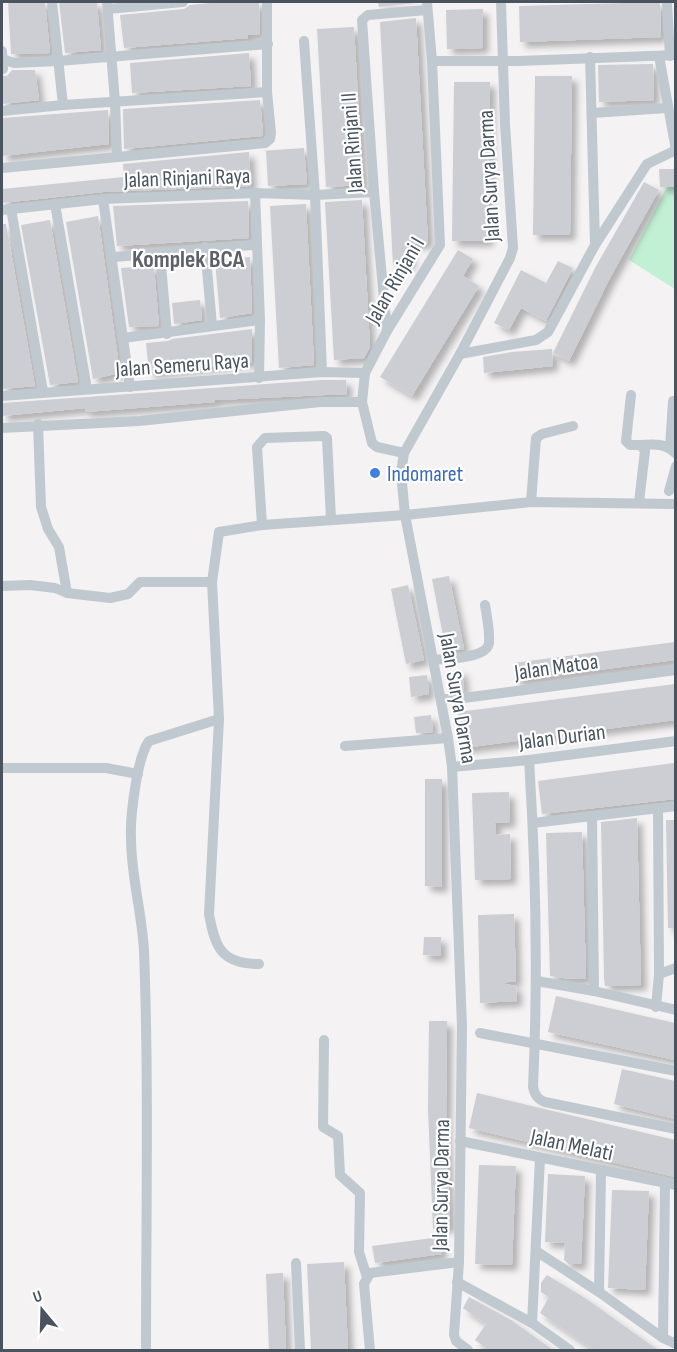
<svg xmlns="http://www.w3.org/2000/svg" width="677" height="1352" viewBox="0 0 677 1352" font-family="'Sofia Sans Condensed',sans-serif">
<defs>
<filter id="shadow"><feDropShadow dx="5.5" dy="5.5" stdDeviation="3" flood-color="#0004"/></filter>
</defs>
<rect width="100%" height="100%" fill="#f4f2f2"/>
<path fill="#c2f0d4" d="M669,183H675V289L629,260Z"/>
<g fill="#ccced4" filter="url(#shadow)">
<path d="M8,2H45L50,53L11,54Z"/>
<path d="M59,2H97L101,50L65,53Z"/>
<path d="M220,2H259L260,34L248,35V38L124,48L120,15L184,9L190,5Z"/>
<path d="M378,2H415V3L379,7Z"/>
<path d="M660,2L661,37L520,42L519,6Z"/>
<path d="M483,9V48L447,49L446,10Z"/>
<path d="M416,18L428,243L410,244V264L393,265L380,22Z"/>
<path d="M354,27L363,185L326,187L317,29Z"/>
<path d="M249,53L251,86L132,93L130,63Z"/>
<path d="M653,64L654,100L599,102L598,65Z"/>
<path d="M12,70H35L39,100L2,104V76H7Z"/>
<path d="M535,76H572L570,235H533Z"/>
<path d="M454,82H490L488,241H452Z"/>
<path d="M260,100L263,133L262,136L124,149L123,109Z"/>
<path d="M108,110L109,144L2,156V118Z"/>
<path d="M304,148L307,184L268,186L266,151H260Z"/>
<path d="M249,152L251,186L103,192L2,203V189L124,177L123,164Z"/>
<path d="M659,169H675V187H660Z"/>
<path d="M644,182L659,190L610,278L569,361L553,353L595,268Z"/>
<path d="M362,200L370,347L364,358L334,360L325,202Z"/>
<path d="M248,201L249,238L117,246L113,206Z"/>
<path d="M306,204L314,365L279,368L270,206Z"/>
<path d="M98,216L120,373L93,379L66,222Z"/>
<path d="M50,220L78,382L50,385L21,225Z"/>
<path d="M2,224H6L35,386L2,389Z"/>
<path d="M458,250L473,259L463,276L479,286L412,396L380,377Z"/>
<path d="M250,257L252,313L220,318L215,260Z"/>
<path d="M558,261L573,268L546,321L521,308L509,330L494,323L521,270L546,283Z"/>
<path d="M154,266L159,326L129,327L121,268Z"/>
<path d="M200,300L202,320L174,324L172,303Z"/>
<path d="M252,329V362L149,373L146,343L168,341L172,339Z"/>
<path d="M552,349L553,366L484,373L483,357L512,352Z"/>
<path d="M322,380H346L347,394L215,400V402L85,412V408L2,416V403Z"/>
<path d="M449,576L464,649L446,651L432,579Z"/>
<path d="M408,585L424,660L406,664L391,589Z"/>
<path d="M675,642V660L515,681L513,663Z"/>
<path d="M462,670L464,690L456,691L453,671Z"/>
<path d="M427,675L429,694L411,697L409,677Z"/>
<path d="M675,684V720L463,748L458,712Z"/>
<path d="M431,715L433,732L416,733L414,717Z"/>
<path d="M674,763L675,799L542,814L538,781Z"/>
<path d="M425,779H442V887L425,886Z"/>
<path d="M509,792L510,822L495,823L496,835L510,834L511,879L475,880L472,793Z"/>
<path d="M637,818L641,985L608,986H605L604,978L601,822Z"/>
<path d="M666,820H675V928H668Z"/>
<path d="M582,832L586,979H570L550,976L546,833Z"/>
<path d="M514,914L516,981L500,983L516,986L517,1001L480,1003L478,915Z"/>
<path d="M424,937H441V956L423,955Z"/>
<path d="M556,996L675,1023V1060L548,1032Z"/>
<path d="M429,1021H447L446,1131L450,1227L433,1229L428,1109Z"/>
<path d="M622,1069L675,1081V1119L614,1104Z"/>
<path d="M477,1093L675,1140V1177L469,1128Z"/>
<path d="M479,1165L516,1166L512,1265L475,1264Z"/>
<path d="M548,1174L585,1176L581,1264H569L564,1260L565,1243L545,1242Z"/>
<path d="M612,1190L649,1191L645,1290L608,1288Z"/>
<path d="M440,1237L442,1254L375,1263L372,1246Z"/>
<path d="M344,1262L348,1350H311L307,1264Z"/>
<path d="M283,1273L286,1350H269L266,1274Z"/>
<path d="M547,1275L585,1298L658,1350H594L540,1313L549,1297L541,1292V1283Z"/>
<path d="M469,1297L511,1320L553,1350H489L475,1340L486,1324L463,1308Z"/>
</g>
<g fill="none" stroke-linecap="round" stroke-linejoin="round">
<g stroke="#c0c9d0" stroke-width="10">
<path d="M52,2L63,105"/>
<path d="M107,2L115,102L117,157"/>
<path d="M667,2L670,56"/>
<path d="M108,9L183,2"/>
<path d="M304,41L315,195L322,372"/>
<path d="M2,51L3,69"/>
<path d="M659,56L676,150"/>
<path d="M590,57L595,245"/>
<path d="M2,59L14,63L58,61L268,44"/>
<path d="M432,61H518L676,55"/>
<path d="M2,111L63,105L267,92"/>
<path d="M592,113L667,108"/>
<path d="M2,168L265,143L270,139L271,133L267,92V2"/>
<path d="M255,193L260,320L259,378"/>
<path d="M103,199L130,387"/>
<path d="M55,204L87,389"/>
<path d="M11,209L43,391"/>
<path d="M2,210L103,199L255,193L315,195L374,192"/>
<path d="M205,247L212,325"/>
<path d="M160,254L167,334"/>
<path d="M111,257C160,254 208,247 257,245"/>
<path d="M387,331L374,192L362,20L368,15L427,10"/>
<path d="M123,338L260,320"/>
<path d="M460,354L536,340L548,332L595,245L647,164L676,150"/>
<path d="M631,395L626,441L630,445H641L645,451L639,502"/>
<path d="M2,396L322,372L365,373"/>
<path d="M38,424L41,507L48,529L59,547L67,593"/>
<path d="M2,428L139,421L320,402H362"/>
<path d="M641,445C654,444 666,443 676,454"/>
<path d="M670,447L673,401"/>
<path d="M404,453L377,447L372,443L362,402L365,373L387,331L440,245L432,61L427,2"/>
<path d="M669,491L676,466"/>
<path d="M531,502L536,438L542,434L573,426"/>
<path d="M262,525L257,447L265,438L324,436L327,438L331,519"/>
<path d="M212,582L219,719L209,914C215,948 222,964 259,964"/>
<path d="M2,586L30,585L55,588L67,593L110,598L128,594L140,582H212L219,532L262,525L405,515L531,502L676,504"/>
<path d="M434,660C447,658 487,659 489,643C490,631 487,617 485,605"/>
<path d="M441,699H456L676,670"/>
<path d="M345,746L448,738"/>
<path d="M529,760C536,869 538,978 533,1087C535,1095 537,1099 545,1102L676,1129"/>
<path d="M452,767L529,760L676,741"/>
<path d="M2,768H106L138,774"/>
<path d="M592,816L594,991"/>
<path d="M533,823L676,806"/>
<path d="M659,974L676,968"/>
<path d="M537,981L594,991L676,1010"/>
<path d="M656,1007L659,974L658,808"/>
<path d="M480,1033L676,1071"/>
<path d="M324,1040L323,1127L338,1136L340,1175L360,1193L359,1252L367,1277"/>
<path d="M460,1141L676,1185"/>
<path d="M536,1251L599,1292L663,1338L676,1344"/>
<path d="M459,1262L454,1335L456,1341L468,1350"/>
<path d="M296,1263L300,1350"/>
<path d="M457,1282L532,1323L570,1350"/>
<path d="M599,1292L601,1170"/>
<path d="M532,1323L540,1158"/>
<path d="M663,1338L665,1183"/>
<path d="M146,1350C146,1217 149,1084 144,951C142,913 131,876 131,838C130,817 137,757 149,741L219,719"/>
<path d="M370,1350L364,1284L370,1273L459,1262L462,1027L452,767L448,738L405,515L401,472L404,453L460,354L510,258L513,248L505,124L501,2"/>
</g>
</g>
<circle fill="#3f7fe0" stroke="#fff" stroke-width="2" cx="375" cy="473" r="6"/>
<g text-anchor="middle" stroke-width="4.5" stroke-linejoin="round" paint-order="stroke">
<g font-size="22" fill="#49545f" stroke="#fff">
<text transform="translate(351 143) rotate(-94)" y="8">Jalan Rinjani II</text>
<text transform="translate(488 176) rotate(-93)" y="8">Jalan Surya Darma</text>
<text transform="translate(187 177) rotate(-2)" y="8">Jalan Rinjani Raya</text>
<text transform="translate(394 280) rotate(-60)" y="8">Jalan Rinjani I</text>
<text transform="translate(182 364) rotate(-4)" y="8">Jalan Semeru Raya</text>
<text transform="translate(556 666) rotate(-8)" y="8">Jalan Matoa</text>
<text transform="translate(459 698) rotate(80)" y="8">Jalan Surya Darma</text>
<text transform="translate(562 736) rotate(-7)" y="8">Jalan Durian</text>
<text transform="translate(572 1144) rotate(12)" y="8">Jalan Melati</text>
<text transform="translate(440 1185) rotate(-89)" y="8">Jalan Surya Darma</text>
</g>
<g font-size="22" fill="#366cbe" stroke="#fff" text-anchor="start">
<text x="387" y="481">Indomaret</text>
</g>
<g font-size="24" font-weight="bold" fill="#5e6266" stroke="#fff">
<text x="188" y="267">Komplek BCA</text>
</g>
</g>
<rect width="677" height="1352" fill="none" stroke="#49545f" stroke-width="6"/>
<g transform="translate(42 1310) rotate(341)" stroke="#ffffff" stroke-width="4.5" paint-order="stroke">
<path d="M0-4.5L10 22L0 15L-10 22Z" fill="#49545f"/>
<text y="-9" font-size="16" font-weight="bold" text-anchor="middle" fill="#49545f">U</text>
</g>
</svg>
